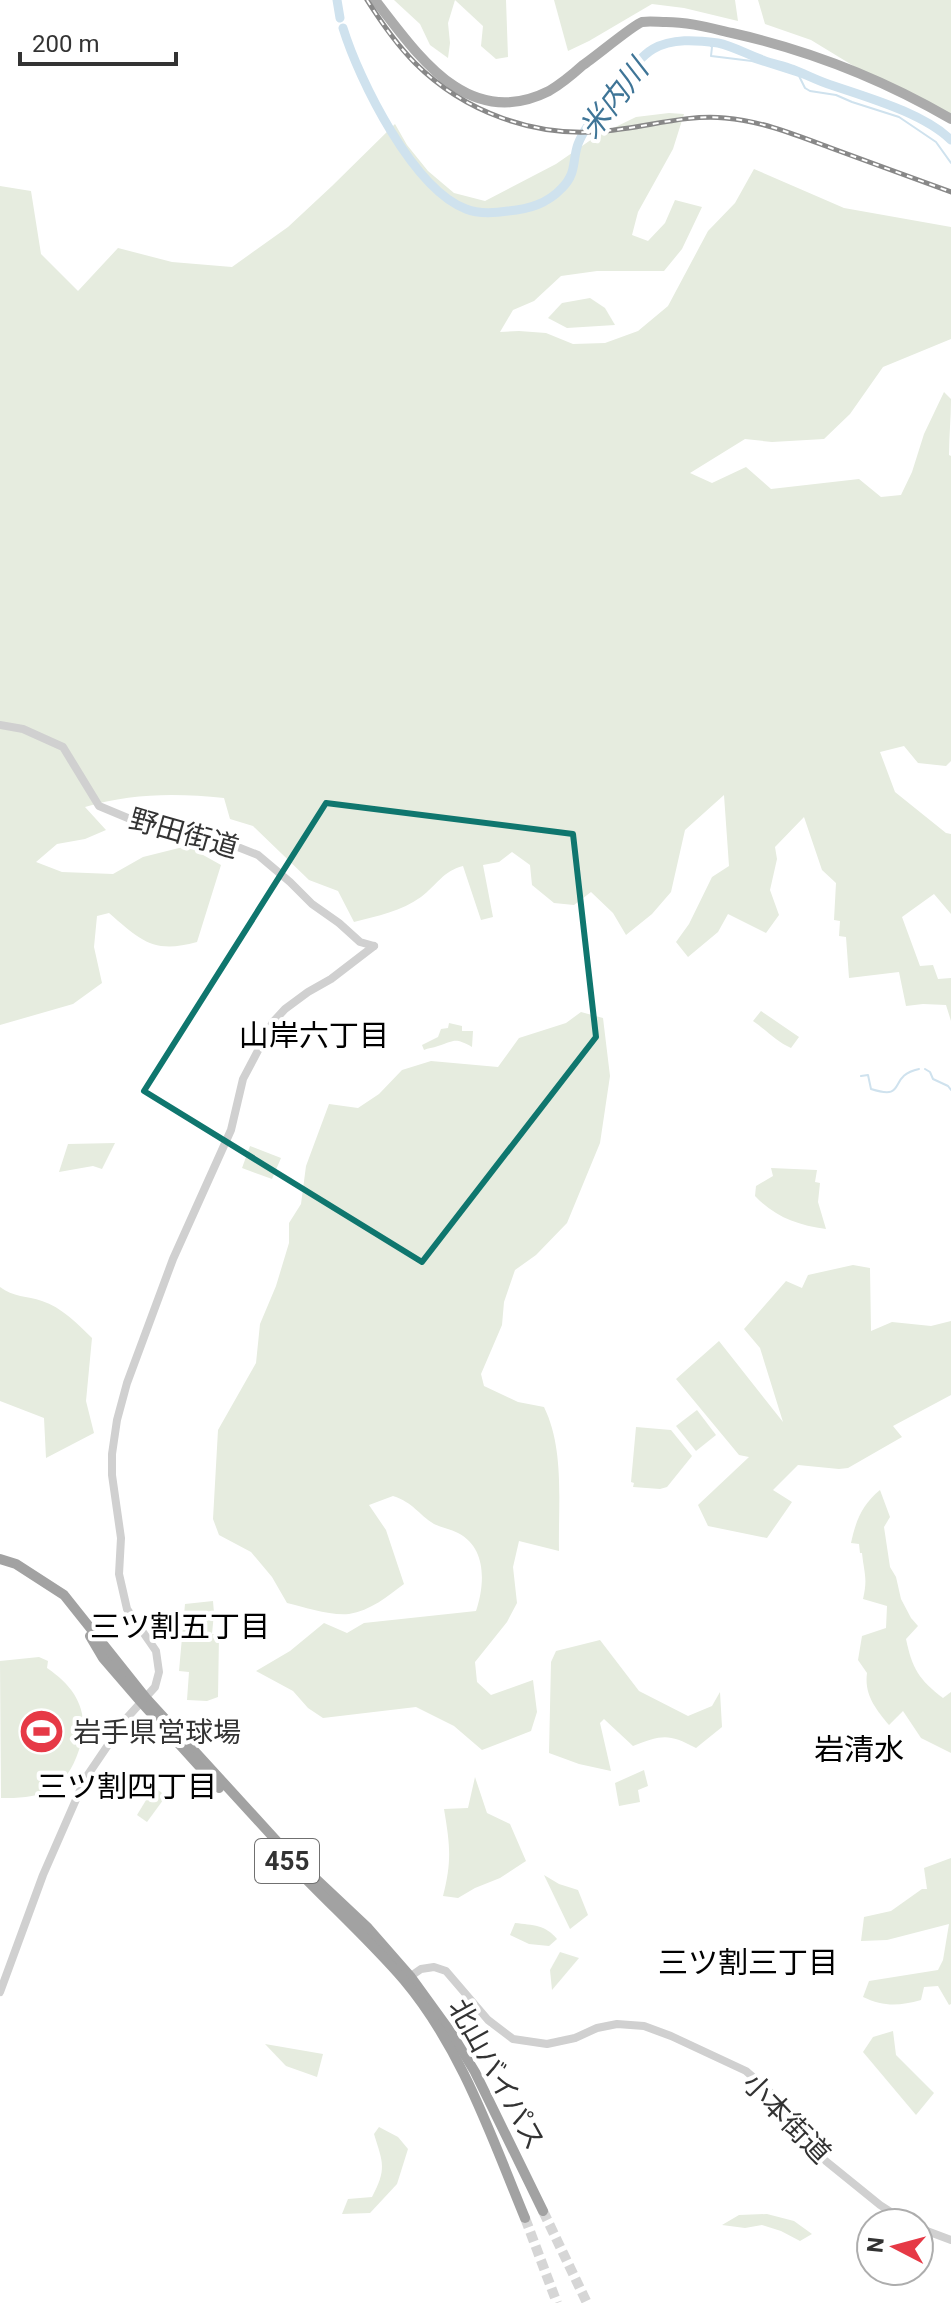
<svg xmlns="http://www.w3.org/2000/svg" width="951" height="2303" viewBox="0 0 951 2303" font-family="Roboto,'Noto Sans JP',sans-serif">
<rect width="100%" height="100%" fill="#fff"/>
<g fill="#e6ecdf">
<path d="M394,0H506L508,57L496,59L481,46L483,26L455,0L448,23L450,43L448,58L430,45L420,24Z"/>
<path d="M554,0H735L738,21L684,8L652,4L589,41L568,51Z"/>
<path d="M758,0H951V119L875,79L811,40L765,24Z"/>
<path d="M669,113L684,114L673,149L638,212L632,235L648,241L665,223L675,200L702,207L682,249L664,271H597L561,276L534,301L513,310L500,332L519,331L546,333L573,344L605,343L638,331L668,306L708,231L735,203L754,169L844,208L951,227V339L883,367L850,414L824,439L772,442L745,439L690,473L712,483L746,467L771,489L859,479L881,497L901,495L912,472L924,434L944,392L951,399C951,418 949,436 949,455L951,456V761L946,766L918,763L904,746L880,752L895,792L946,833L951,834V914L934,894L902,917L920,966L933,965L938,979L951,978V1021L946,1005L923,1004L906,1006L899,972L849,978L846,937L839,936L840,921L834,920L836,883L822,870L804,817L775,847L777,859L770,890L779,915L766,933L728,914L718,932L688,957L676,942L689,924L712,877L729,866L724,795L685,830L671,892L652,914L626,935L613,913L591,892L574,905L554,903L532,885L530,865L512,852L499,862L483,865L493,917L481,920L463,866C443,871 437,885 421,897C402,911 377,916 354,922L338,891L309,880L253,826L230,819L224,798C177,793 131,793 85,807L106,830L85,839L57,844L36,862L62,872L113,874L143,857L187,846L221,865L197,942C154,954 141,941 109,913L97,916L94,947L102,983L73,1004L0,1025V186L31,191L41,254L78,291L118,248L172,262L232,267L288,227L332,186L395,124L407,145L428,171L454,193L485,201L556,164L595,137L636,117Z"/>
<path d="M590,298L605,308L615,325L567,328L548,318L562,303Z"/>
<path d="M761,1011L799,1037L791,1048C777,1042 766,1030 753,1021Z"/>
<path d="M581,1012L603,1018L610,1076L600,1143L567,1223L536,1255L515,1270L504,1302L502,1325L481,1374L484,1386L518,1402L544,1407C565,1450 558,1504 559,1551L519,1541L513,1567L517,1603L507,1622L475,1662L477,1682L491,1695L533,1680L537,1712L531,1731L482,1750L454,1726L416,1707L323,1718L308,1708L293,1691L256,1671L290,1651L324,1623L347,1633L364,1623L476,1611C485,1584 487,1548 458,1533C451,1529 442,1528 434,1524C418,1514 414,1503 393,1496L369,1505L386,1530L404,1584C388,1596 370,1611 349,1614C331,1616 304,1607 287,1603L272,1577L251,1552L219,1535L213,1519L218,1430L256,1363L260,1324L276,1286L289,1243V1223L301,1204L306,1166L329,1104L358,1108L379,1094L402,1070L431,1061L498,1067L519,1038L566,1023Z"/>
<path d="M449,1023L462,1026V1031H473L472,1047C454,1037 455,1041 438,1046C433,1048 428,1048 424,1050L422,1045L438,1037L441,1029L448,1028Z"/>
<path d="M115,1143L102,1169L93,1166L59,1172L68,1144Z"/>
<path d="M250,1146L281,1158L272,1179L242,1168Z"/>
<path d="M771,1168L817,1170L815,1182L820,1183L818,1202L826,1229C797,1225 775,1217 755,1196L756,1186L773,1176Z"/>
<path d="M853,1265L870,1268L871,1331L892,1322L931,1326L951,1321V1395L893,1426L902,1437L848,1468L839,1469L798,1465L773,1490L792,1502L767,1538L708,1526L698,1505L749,1457L739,1455L676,1379L719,1341L783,1422L760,1348L744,1329L786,1281L802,1288L808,1275Z"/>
<path d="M0,1287C13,1297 27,1296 42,1301C61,1307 78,1324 92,1338L86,1401L94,1433L46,1458L44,1418L0,1401Z"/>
<path d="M697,1410L716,1435L696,1451L676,1426Z"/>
<path d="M636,1427L671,1430L692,1456L667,1487L660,1489L633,1487L634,1483L631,1482Z"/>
<path d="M880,1490L890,1517L884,1527L890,1567L896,1577L901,1599L911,1618L918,1626L906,1639C912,1668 919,1680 943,1698L951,1692V1753L921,1738L903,1711L889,1725C876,1709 864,1695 867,1673L858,1660L862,1636L886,1628L887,1606L863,1599C868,1578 864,1573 862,1553H860L859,1544L851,1543C856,1520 862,1505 880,1490Z"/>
<path d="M213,1601L214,1613L212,1634L219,1635L218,1697L207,1701L187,1700L189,1672L179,1671L185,1604Z"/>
<path d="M600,1640L639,1691L688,1716L712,1706L720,1692L722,1727L696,1748C668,1733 662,1735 633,1746L604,1719L600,1723L611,1771L579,1764L549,1753L551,1662L556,1651Z"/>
<path d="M39,1657L48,1661L47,1668C81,1691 92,1719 76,1758C71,1771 62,1784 49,1790C34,1798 18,1798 1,1798L0,1661Z"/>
<path d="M644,1770L648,1786L638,1790L640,1802L619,1806L615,1783Z"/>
<path d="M475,1777L487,1813L510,1824L526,1861L500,1878L475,1888L458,1898L443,1896C452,1861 450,1845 444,1809L468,1808Z"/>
<path d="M154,1787L166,1796L147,1822L137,1815Z"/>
<path d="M951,1858V2004L949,2005L938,1986L924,1987L921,2000C899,2006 884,2007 863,1997L869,1981L938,1970L943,1960L949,1924L887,1940L861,1941L864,1917L891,1911L922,1889H927L924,1868Z"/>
<path d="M544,1875L559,1884L578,1890L588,1915L570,1929Z"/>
<path d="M515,1923C533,1925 546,1925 557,1939L549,1946L529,1944L510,1935Z"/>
<path d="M560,1952L579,1958L552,1990L550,1970Z"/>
<path d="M893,2031L896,2055L934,2093L916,2115L863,2052L873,2037Z"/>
<path d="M265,2044L323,2054L317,2077L286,2066Z"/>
<path d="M379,2127L398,2137L408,2149L397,2184L370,2213L342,2214L348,2199L372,2197C387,2169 383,2163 374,2134Z"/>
<path d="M767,2214L794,2221L812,2234L800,2241L781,2231L762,2225L745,2228L722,2225L739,2215Z"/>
</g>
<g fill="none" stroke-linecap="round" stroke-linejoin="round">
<g stroke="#cfe2ee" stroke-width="2">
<path d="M707,42L712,47L711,56L752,61L799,76L805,88L810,91L836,95L852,102L899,117L936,142L951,163"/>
<path d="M925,1069L930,1072L933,1079L948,1086L951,1090"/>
<path d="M861,1076L868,1075L871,1089C909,1101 886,1076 919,1069"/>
</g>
<g stroke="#cfe2ee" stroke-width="9">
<path d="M337,0L340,18"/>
<path d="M343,28C359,80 413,189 466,209C478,214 495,213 508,211C529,209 547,204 562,188C577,173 572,161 578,144C586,123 634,60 653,49C672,38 696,40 718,43C733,46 748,55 763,60C772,64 783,65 792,69C805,74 818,81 831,85C869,98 923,113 951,140"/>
</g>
<g stroke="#d6d6d6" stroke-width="10" stroke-dasharray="10 5" stroke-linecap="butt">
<path d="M543,2211L587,2303"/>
<path d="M525,2218L557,2303"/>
</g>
<g stroke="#d0d0d0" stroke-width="8">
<path d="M0,725L23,729L63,747L99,806L135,821L215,838L258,855L290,882L312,904L339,923L360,942L374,946"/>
<path d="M408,1978L421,1969L434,1967L446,1971L488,2020L513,2039L547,2044L575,2038L597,2028L617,2024L644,2026L671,2036L746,2071L772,2094L822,2158L880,2205L908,2223"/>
<path d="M0,1992L43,1875L85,1779L125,1720L155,1687L159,1672L156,1651L127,1609L119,1574L121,1538L112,1475V1454L117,1420L127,1383L173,1259L231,1130L243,1079L273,1022L285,1009L308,992L331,979L374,946"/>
<path d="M919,2228L951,2240"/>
</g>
<path stroke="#ababab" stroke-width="10" d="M375,0C418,55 468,132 549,91C561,84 573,74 583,65C594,58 633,25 642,22C649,21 659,22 666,22C689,22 710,28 732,33C808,50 884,80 951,119"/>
<g stroke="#a2a2a2" stroke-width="10">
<path d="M0,1559L16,1564L64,1595L146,1698L284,1849L368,1928L410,1976L452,2034L475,2072L543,2211"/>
<path d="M90,1636L103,1658L141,1702L219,1788"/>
<path d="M302,1875C336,1910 372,1943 404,1980C462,2049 491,2136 525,2218"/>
</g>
<defs>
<path id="rail" d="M367,0C381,22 396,44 415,63C464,112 535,138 604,131C644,128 685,114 725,118C762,121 796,135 831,148C871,163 911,177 951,192"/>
</defs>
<use href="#rail" stroke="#888" stroke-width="5"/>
<use href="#rail" stroke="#fff" stroke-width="2" stroke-dasharray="6" stroke-linecap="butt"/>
</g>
<path fill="none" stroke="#0f766e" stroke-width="6" stroke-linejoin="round" d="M326,803L573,834L596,1037L422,1262L144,1091Z"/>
<defs>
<symbol id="stadium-disc" viewBox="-11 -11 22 22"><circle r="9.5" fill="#e63946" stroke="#fff"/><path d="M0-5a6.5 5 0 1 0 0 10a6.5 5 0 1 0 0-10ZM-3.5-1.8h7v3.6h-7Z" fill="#fff"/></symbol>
</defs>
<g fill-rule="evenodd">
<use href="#stadium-disc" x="16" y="1706" width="51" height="51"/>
</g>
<g text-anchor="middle" stroke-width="8" stroke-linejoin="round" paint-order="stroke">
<rect fill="#fff" stroke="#707070" stroke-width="2" x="255" y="1839" width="64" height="44" rx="6"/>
<g font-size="26" font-weight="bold" fill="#333">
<text x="287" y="1870">455</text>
</g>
<g font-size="28" fill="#333" stroke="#fff">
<text transform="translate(184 833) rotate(16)" y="10">野田街道</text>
<text transform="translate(497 2074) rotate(61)" y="10">北山バイパス</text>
<text transform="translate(787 2118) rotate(46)" y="10">小本街道</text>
</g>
<g font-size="28" fill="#333" stroke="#fff" text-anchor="start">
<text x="73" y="1742">岩手県営球場</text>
</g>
<g font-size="30" font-style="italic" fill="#3f7597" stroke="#fff">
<text transform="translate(614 99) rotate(-52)" y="10">米内川</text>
</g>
<g font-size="30" fill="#000" stroke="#fff">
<text x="314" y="1046">山岸六丁目</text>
<text x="180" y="1637">三ツ割五丁目</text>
<text x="859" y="1760">岩清水</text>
<text x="127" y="1797">三ツ割四丁目</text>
<text x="748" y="1973">三ツ割三丁目</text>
</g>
</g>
<g transform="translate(895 2247) rotate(276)"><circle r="38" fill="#ffffff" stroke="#adadad" stroke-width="2"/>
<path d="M0-6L14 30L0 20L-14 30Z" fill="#e63946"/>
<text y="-12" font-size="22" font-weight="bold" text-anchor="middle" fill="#333333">N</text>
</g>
<path d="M20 52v12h156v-12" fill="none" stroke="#333333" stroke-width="4"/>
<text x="32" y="52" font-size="24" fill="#333333" stroke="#ffffff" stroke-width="6" paint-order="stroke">200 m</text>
</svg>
